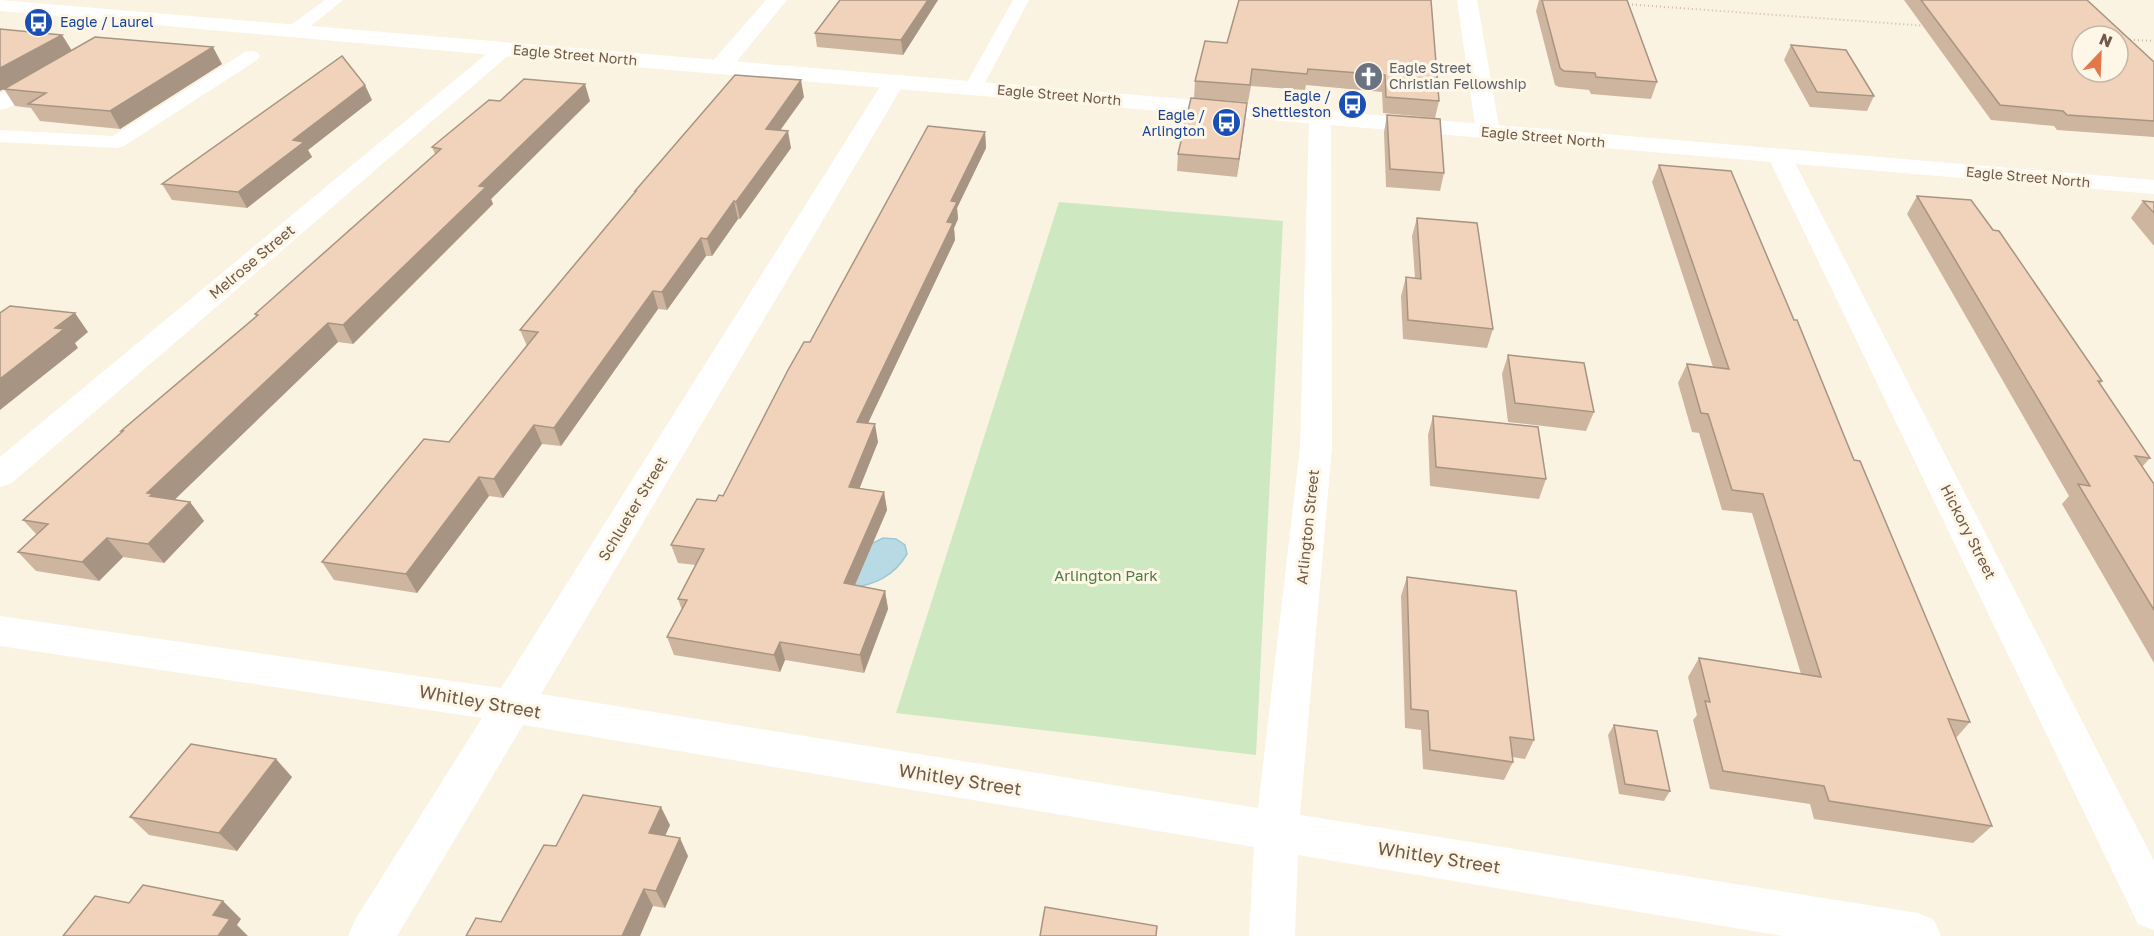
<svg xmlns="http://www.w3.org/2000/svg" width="2154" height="936" viewBox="0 0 2154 936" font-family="'Golos Text',sans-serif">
<rect width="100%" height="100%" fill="#fbf3e1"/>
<path fill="#cee8c1" d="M1059,202L1283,221L1256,755L896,713Z"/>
<path fill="#b7dae4" stroke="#9ec8d5" stroke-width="1.5" d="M883,538L896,539L905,545L907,554C894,576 875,585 850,588L871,544Z"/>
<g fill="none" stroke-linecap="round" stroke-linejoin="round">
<g stroke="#d4b79e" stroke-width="2" stroke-dasharray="1 3" stroke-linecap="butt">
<path d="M1624,4L1928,26"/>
<path d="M2118,39L2154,41"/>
</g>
<g fill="#fff" fill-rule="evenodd">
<path d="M325,0H343L300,35H288L286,31L288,27Z"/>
<path d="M1013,0H1029L982,88L979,92H967L964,88Z"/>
<path d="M251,51L257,52L260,56L257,60L124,146L117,148L0,142V130L113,136L245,52Z"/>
</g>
<g fill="#fff" fill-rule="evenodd">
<path d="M766,0H787L728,72L720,73L712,72L709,67L712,62Z"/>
<path d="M1457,0H1477L1500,132L1496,137L1488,139L1480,137L1476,132Z"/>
<path d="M503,44L510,46L513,50L510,54L12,483L0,487V457L496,46Z"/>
<path d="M48,69L56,71L59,76L56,81L8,108L0,110V94Z"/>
<path d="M894,75L902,77L905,82L541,694L1258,808L1300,447L1309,118L1312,113L1320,111L1328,113L1331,118L1332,447L1300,815L1918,913L1934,920L1941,936H1783L1298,855L1295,936H1249L1254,847L523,725L397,936H348L355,920L482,718L0,646V616L501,688L883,82L886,77Z"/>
<path d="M1780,150L1789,152L1792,157L2154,861V930L2138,924L1768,157L1771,152Z"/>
</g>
<path fill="#fff" fill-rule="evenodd" d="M0,0L2154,180V194L503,56L0,11Z"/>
</g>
<g fill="#ceb5a0">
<path d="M840,0H938L903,55L817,47L815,33Z"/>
<path d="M1239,0L1439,101L1435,118L1383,113L1382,92L1306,85L1305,90L1251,86L1248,102L1194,98L1195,81L1227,43Z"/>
<path d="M1539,0H1627L1657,82L1651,99L1591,94L1589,90L1559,87L1555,85L1536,11Z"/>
<path d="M1904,0H2087L2154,62V137L2057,130L2054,126L1991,120Z"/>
<path d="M62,35L72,51L222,64L120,129L40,121L31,108L15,106L4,89Z"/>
<path d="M1791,45L1874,96L1867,111L1810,107L1784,60Z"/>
<path d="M804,97L780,130L791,148L740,219H738L712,256H706L667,310L658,309L561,446L542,444L503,498L489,496L417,593L334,580L322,562L449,442L527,346L520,330L635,193V191Z"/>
<path d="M372,100L308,150L312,157L247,208L172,200L162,184Z"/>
<path d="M500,101H590L491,199L493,204L353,344L338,342L174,500L190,502L204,521L164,563L123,557L99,581L36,571L18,552L37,535L23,520L122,432L121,431L256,317L255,314L435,154L432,147Z"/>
<path d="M1387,115L1444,173L1440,191L1386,187L1384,132Z"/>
<path d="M1245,120L1237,177L1177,171L1178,154Z"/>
<path d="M985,132L986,148L957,208L958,219L954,228L955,240L868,423L878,442L859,488L884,492L887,510L855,585L885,591L888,609L864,673L785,660L780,672L674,655L667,637L682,610L678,599L696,565L678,563L671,545L716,501L723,496L810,342Z"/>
<path d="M1659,165L1854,460L1970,722L1956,738L1992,826L1973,843L1814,819L1810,804L1710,789L1693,720L1697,715L1688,677L1699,658L1801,674L1752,513L1722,510L1699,433L1692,432L1678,383L1687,364L1713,367L1652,182Z"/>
<path d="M1917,196L2102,381L2100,384L2150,458L2142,467L2154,484V663L2062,504L2069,496L1907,214Z"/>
<path d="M2143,201L2154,202V246L2131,218Z"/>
<path d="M1417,218L1493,329L1487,348L1403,339L1401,296L1406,277L1415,278L1412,236Z"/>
<path d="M1508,355L1594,412L1586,431L1508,422L1502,374Z"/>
<path d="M1433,416L1546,479L1539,499L1430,486L1428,435Z"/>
<path d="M1407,577L1534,740L1525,759L1512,757L1513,762L1504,780L1423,769L1421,730L1405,728L1401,596Z"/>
<path d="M1614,725L1670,791L1664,801L1619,794L1608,735Z"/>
<path d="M292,777L237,851L149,835L130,817Z"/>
<path d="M670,825L665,836L688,856L665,908L653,906L501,922L556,846Z"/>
</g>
<g fill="#a89482">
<path d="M928,0H938L903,55L901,40Z"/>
<path d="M62,35L72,51L0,91V68Z"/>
<path d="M213,47L222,64L120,129L110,111Z"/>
<path d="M801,80L804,97L769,146L766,129Z"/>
<path d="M585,84L590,101L491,199L493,204L353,344L343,325L479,186Z"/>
<path d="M365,85L372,100L308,150L312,157L247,208L238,192L293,140Z"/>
<path d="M1247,103L1245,120L1237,177L1239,159Z"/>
<path d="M788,131L791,148L740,219L736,202Z"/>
<path d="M985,132L986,148L957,208L958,219L954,228L955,240L860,440L857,422L947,222L951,201Z"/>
<path d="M734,201L738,219L712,256L707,239Z"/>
<path d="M701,238L706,256L667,310L662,292Z"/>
<path d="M653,291L658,309L561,446L554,428Z"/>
<path d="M75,313L88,332L75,343L78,348L0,410V379L55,328Z"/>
<path d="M328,323L338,342L165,509L147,493Z"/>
<path d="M875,424L878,442L853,505L849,487Z"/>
<path d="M534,425L542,444L503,498L494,479Z"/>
<path d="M479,477L489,496L417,593L406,574Z"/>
<path d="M884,492L887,510L848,601L844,583Z"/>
<path d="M190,502L204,521L164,563L148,544Z"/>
<path d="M107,538L123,557L99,581L82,562Z"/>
<path d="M885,591L888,609L864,673L860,655Z"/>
<path d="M780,642L785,660L780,672L774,655Z"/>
<path d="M276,759L292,777L237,851L219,833Z"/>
<path d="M661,807L670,825L658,851L649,833Z"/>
<path d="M680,838L688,856L665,908L656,891Z"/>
<path d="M644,889L653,906L640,936H622Z"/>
<path d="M223,901L241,919L237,925L248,936H218L213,915Z"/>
</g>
<g fill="#f0d3ba" stroke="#a89482" stroke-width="1.5" fill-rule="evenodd">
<path d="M840,0H928L901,40L815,33Z"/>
<path d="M1239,0H1431L1439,101L1386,97L1385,75L1308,69L1307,74L1252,69L1250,85L1195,81L1205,41L1227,43Z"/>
<path d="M1542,0H1627L1657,82L1596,77L1595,73L1564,71L1560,68Z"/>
<path d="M1921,0H2087L2154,62V121L2067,115L2063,111L2000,105ZM2082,36H2118V72H2082Z"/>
<path d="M0,29L62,35L0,68Z"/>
<path d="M95,37L213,47L110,111L28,104L46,93L4,89Z"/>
<path d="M1791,45L1846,50L1874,96L1817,92Z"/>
<path d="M342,56L365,85L293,140L304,142L238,192L162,184Z"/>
<path d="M735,75L801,80L766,129L788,131L736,202L734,201L707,239L701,238L662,292L653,291L554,428L534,425L494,479L479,477L406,574L322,562L424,439L449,442L538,332L520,330L636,191H635Z"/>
<path d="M524,79L585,84L479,186L486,187L343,325L328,323L147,493L153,494L150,496L190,502L148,544L107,538L82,562L18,552L48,524L23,520L123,431H121L258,315L255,314L441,149L432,147L489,100L500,101Z"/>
<path d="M1191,98L1247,103L1239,159L1178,154Z"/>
<path d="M1387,115L1440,119L1444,173L1390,169Z"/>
<path d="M928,126L985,132L951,201L957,202L947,222L953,223L857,422L875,424L849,487L884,492L844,583L885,591L860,655L780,642L774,655L667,637L687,600L678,599L704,549L671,545L697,499L716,501L719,495L723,496L788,370L804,342H810Z"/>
<path d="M1659,165L1731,171L1794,320H1797L1854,460L1860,461L1970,722L1948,719L1992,826L1829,801L1824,786L1723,771L1705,701L1710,702L1699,658L1821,677L1763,494L1732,490L1708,414L1701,413L1687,364L1729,369Z"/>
<path d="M1917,196L1971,200L1993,230L1999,231L2102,381H2098L2150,458L2135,456L2154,484V610L2078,484L2090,486Z"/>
<path d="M2143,201L2154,202V213Z"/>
<path d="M1417,218L1477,223L1493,329L1408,320L1406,277L1421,279Z"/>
<path d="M10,306L75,313L55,328L64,329L0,379V313Z"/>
<path d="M1508,355L1584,363L1594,412L1515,403Z"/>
<path d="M1433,416L1538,427L1546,479L1436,467Z"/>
<path d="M1407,577L1516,591L1534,740L1510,737L1513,762L1430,750L1428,711L1411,709Z"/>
<path d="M1614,725L1657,731L1670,791L1625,784Z"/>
<path d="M191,744L276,759L219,833L130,817Z"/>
<path d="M583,795L661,807L649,833L680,838L656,891L644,889L622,936H466L476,918L501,922L544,845L556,846Z"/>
<path d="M143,885L223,901L213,915L230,919L218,936H63L95,896L129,903Z"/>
<path d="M1045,907L1157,926L1156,936H1040Z"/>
</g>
<defs>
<symbol id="bus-disc" viewBox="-11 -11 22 22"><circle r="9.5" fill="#1a4fb4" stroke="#fef7e7"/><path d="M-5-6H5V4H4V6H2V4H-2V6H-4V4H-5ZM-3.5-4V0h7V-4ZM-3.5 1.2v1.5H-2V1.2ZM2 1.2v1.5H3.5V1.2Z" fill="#fff"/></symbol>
<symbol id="church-disc" viewBox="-11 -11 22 22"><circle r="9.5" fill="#6b7280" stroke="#fef7e7"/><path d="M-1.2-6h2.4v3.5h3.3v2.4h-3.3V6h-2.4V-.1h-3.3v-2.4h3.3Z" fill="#fff"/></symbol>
</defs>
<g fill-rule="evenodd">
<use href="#bus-disc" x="22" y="6" width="33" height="33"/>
<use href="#church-disc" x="1352" y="60" width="33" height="33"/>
<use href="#bus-disc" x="1336" y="88" width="33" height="33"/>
<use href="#bus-disc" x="1210" y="106" width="33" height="33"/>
</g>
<g text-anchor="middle" stroke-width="6" stroke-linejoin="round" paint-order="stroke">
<g font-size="14" fill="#164399" stroke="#fef7e7" text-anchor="end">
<text x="60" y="27" text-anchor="start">Eagle / Laurel</text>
<text x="1331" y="101">Eagle /<tspan x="1331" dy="16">Shettleston</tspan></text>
<text x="1205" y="120">Eagle /<tspan x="1205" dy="16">Arlington</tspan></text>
</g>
<g font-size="14" fill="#715a49" stroke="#fef7e7">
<text transform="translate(575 55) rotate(5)" y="5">Eagle Street North</text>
<text transform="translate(1059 95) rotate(5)" y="5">Eagle Street North</text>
<text transform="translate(1543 137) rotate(5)" y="5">Eagle Street North</text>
<text transform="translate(2028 177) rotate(5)" y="5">Eagle Street North</text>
</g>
<g font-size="14" fill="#5b616d" stroke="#fef7e7" text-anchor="start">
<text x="1389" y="73">Eagle Street<tspan x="1389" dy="16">Christian Fellowship</tspan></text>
</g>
<g font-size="15" fill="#715a49" stroke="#fef7e7">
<text transform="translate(252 262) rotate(-40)" y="5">Melrose Street</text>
<text transform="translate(633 509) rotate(-59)" y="5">Schlueter Street</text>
<text transform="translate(1308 527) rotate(-84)" y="5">Arlington Street</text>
<text transform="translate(1968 532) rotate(63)" y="5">Hickory Street</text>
</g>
<g font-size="15" fill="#517c44" stroke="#fef7e7">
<text x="1106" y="581">Arlington Park</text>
</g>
<g font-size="18" fill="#715a49" stroke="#fef7e7">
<text transform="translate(480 702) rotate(10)" y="6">Whitley Street</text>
<text transform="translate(960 780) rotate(9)" y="6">Whitley Street</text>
<text transform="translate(1439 858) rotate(9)" y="6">Whitley Street</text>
</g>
</g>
<g transform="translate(2100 54) rotate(23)"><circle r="28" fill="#fef7e7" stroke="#c6b8a8" stroke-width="1.5"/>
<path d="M0-4.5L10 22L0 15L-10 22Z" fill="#e2774a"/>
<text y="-9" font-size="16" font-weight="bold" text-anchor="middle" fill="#715a49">N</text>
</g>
</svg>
